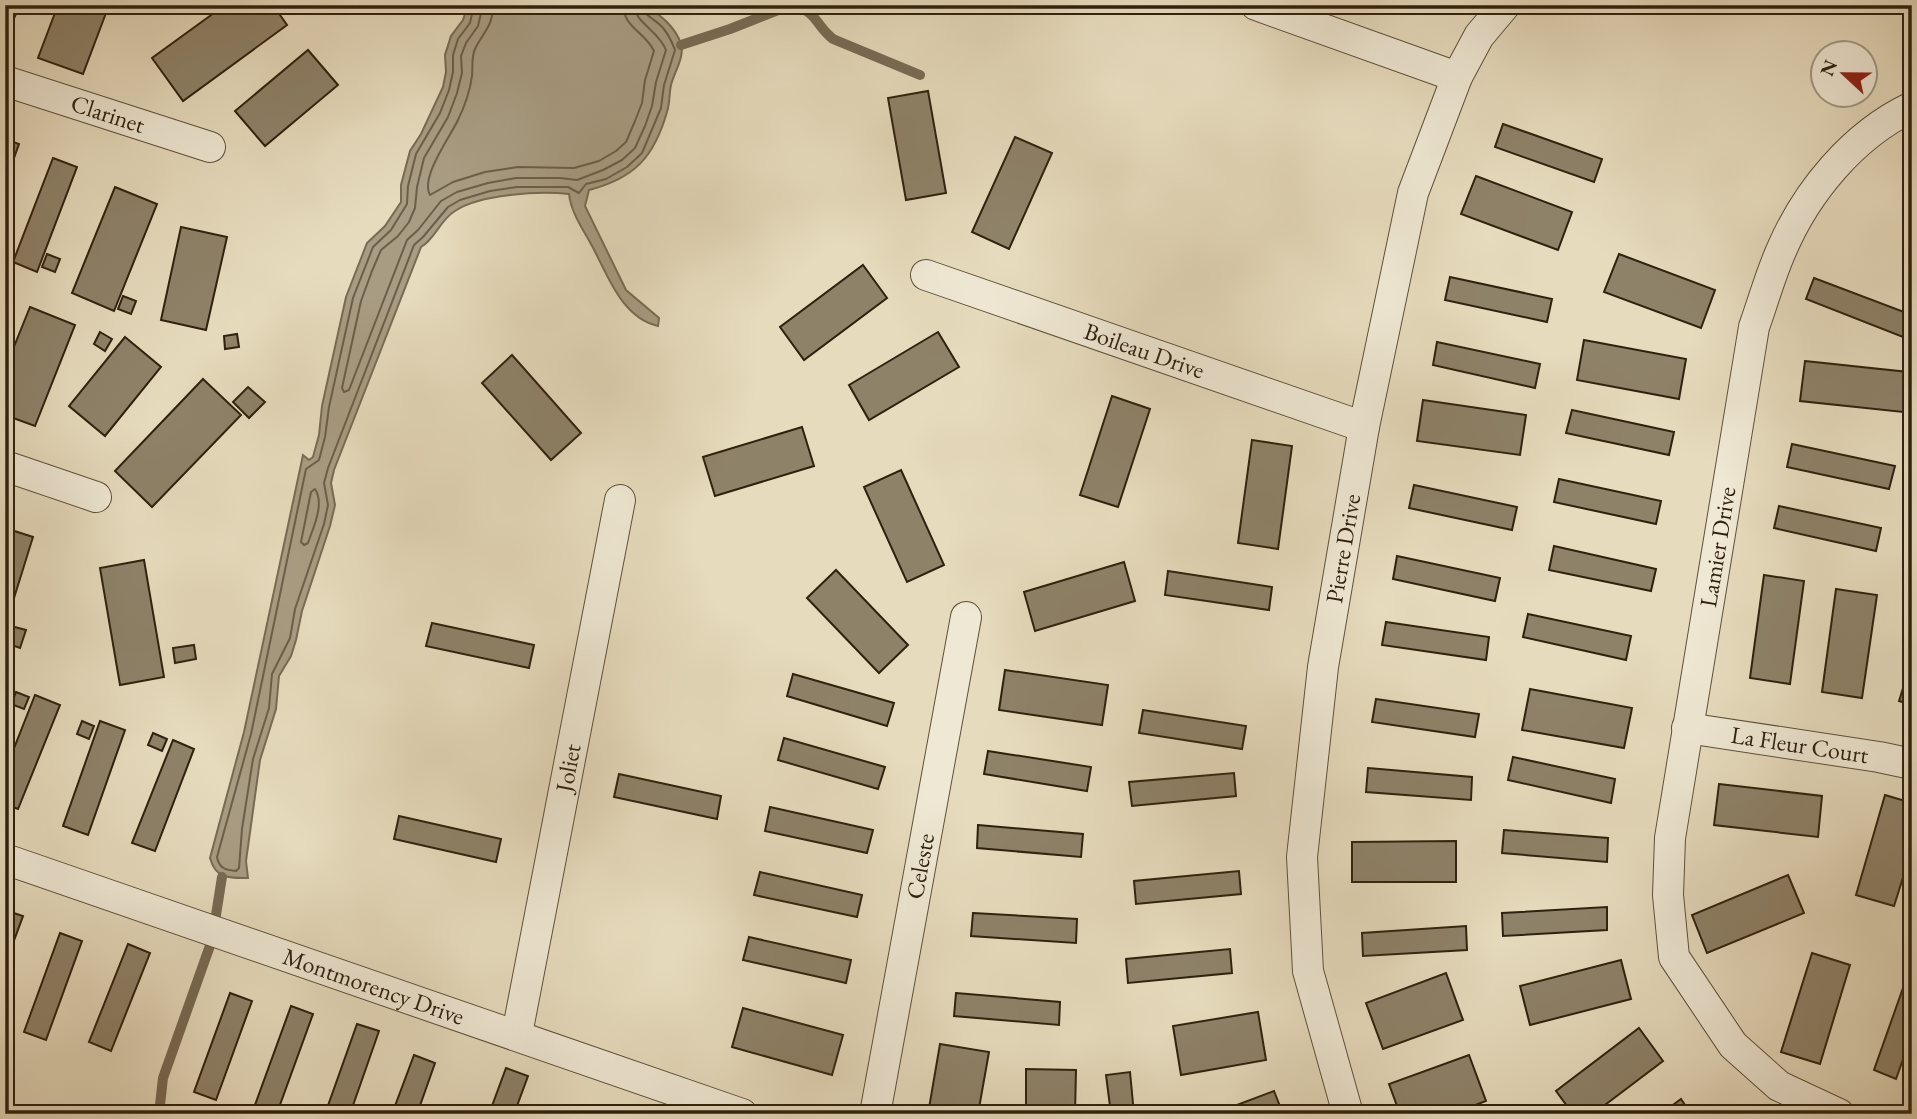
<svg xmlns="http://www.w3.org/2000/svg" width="1917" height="1119" viewBox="0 0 1917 1119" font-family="'EB Garamond',serif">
<rect width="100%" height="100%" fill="#e6dbbd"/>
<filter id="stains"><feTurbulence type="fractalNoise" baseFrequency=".00286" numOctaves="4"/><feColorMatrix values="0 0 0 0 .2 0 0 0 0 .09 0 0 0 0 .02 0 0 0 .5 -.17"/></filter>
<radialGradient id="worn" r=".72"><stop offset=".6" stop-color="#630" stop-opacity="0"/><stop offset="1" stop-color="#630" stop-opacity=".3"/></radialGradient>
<path fill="#a89c82" stroke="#786b54" stroke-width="2" d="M468,5H645C660,15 675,26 681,44C685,56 674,73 671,85C669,94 670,103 667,112C654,157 635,178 589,190L585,206L626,290L659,318L658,326C621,318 607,273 591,244C582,228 571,212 569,194C539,191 480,194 455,211C440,220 435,239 421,247L334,470L331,483L335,505L330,526L302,611L296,640L291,656L279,676L276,709L260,760L246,861L248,878C228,878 216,879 210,858L244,732L303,455L309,460L313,457L319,435L322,406L346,297L367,243L385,226L401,202V185L410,151L421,134L443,87L446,72L445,55L451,36L463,20Z"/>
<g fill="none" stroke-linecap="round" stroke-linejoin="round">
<g stroke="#6c5e48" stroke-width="2">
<path d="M474,5L470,23L458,39L453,55V72L449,90L440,113L416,154L408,186L407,204L391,230L373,247L353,298L329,407L325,437L319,460L306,469L251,734L217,857C219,868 225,870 236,871L239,868L242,829L253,759L269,708L272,674L290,638L295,609L324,524L328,505L324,483L328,468L414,245L423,237L448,207L460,200L490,191L517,187H568L579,193L586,184L606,179L627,167L642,153L661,108L664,85L675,50C672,42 668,34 663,28C656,19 644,17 642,5"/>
<path d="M483,5L478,26L466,43L461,56L462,73L457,93L448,117L424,158L417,187L415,208L409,222L398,236L381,250L372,271L361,301L342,388L344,392L349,390L407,240L418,230L441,201L457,192L488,183L516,178H560L577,180L603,170L622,160L635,148L645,126L652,106L656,82L666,50C658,30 635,23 634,5"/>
<path d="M493,5C493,27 483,32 475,49C471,58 473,67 472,76C470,91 464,108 457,122C449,138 420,178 430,195L453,182L485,172L518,167L574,168L599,161L616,151L626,142L635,121L642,103L645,80L654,51C645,32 624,28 623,5"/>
<path d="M315,489C325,504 313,528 308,543L304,545L301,542L311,492Z"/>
</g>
<g stroke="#786b54" stroke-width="10">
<path d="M794,5C818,13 816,26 833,39L920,75"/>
<path d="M681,45L730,29L791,5"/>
<path d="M159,1114L163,1078L212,940L222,877"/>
</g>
</g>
<g fill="#8e8269" stroke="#2f210e" stroke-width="2">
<path d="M5,5H20L7,34L5,33Z"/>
<path d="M58,5H109L83,74L38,58Z"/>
<path d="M225,5H273L287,25L183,101L152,58Z"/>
<path d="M308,50L338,85L265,146L235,111Z"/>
<path d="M928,91L946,193L906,200L888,98Z"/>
<path d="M1503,124L1602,159L1594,182L1495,147Z"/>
<path d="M1015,137L1052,153L1009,249L972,232Z"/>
<path d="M5,139L19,144L5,183Z"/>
<path d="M53,158L77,167L37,272L13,262Z"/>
<path d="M1476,176L1572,212L1558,250L1461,214Z"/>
<path d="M115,187L157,204L114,311L72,293Z"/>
<path d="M181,227L227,237L206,330L161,320Z"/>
<path d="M47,254L60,259L55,272L42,267Z"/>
<path d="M1619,254L1715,290L1701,328L1604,292Z"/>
<path d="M863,265L887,298L804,360L780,327Z"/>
<path d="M1450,277L1552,299L1547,322L1445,300Z"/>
<path d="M1814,278L1912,315L1903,337L1806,299Z"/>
<path d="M123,296L136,301L131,314L118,309Z"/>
<path d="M30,307L75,325L35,426L5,415V369Z"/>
<path d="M100,332L112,339L105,351L94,344Z"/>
<path d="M938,332L959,367L869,420L849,385Z"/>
<path d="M237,334L239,347L225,349L224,336Z"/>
<path d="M125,337L161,367L105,436L69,406Z"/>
<path d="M1584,340L1686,359L1679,399L1577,380Z"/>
<path d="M1437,342L1540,364L1535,388L1433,365Z"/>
<path d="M512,355L581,433L551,460L482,383Z"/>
<path d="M1805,361L1908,372L1903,412L1800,401Z"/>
<path d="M203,379L241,415L152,507L115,471Z"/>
<path d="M248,387L265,402L249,418L233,402Z"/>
<path d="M1112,396L1150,409L1118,507L1080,495Z"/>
<path d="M1423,400L1526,415L1520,455L1417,441Z"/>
<path d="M1572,410L1674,432L1669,455L1566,433Z"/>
<path d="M802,427L814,466L715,496L703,457Z"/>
<path d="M1252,440L1292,446L1278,549L1238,543Z"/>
<path d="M1792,444L1895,466L1889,489L1787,467Z"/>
<path d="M901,470L944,565L907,582L864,487Z"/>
<path d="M1559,479L1661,501L1656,524L1554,502Z"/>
<path d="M1414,485L1517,507L1512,530L1409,508Z"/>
<path d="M1779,506L1881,528L1876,551L1774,528Z"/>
<path d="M5,528L33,537L5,627Z"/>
<path d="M1554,546L1656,569L1651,591L1549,570Z"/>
<path d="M1397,556L1500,578L1495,601L1393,579Z"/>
<path d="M144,560L164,677L120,685L100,568Z"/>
<path d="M1124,562L1135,601L1035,631L1024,592Z"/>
<path d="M836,570L908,645L879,673L807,598Z"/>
<path d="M1168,571L1272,587L1269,610L1165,595Z"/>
<path d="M1764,575L1804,581L1790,684L1750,678Z"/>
<path d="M1836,589L1877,595L1862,698L1822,692Z"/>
<path d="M1528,614L1631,636L1626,660L1523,637Z"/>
<path d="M1386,622L1489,637L1486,660L1382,645Z"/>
<path d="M432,623L534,645L529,668L426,646Z"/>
<path d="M11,626L26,630L20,648L6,643Z"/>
<path d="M194,645L196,659L175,663L173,648Z"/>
<path d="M1912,659V705L1899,701Z"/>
<path d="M1005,670L1108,685L1102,725L999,710Z"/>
<path d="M793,674L894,703L887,726L787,696Z"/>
<path d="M1530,689L1632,708L1624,748L1522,730Z"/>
<path d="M16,692L29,697L24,709L11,704Z"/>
<path d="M35,695L60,705L18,809L5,804V771Z"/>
<path d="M1376,699L1479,714L1475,737L1372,722Z"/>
<path d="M1143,710L1246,726L1242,749L1139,733Z"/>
<path d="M82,721L94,726L89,739L77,734Z"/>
<path d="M100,721L125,730L88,835L63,826Z"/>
<path d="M153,733L167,739L162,751L148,745Z"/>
<path d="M784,738L885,767L878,789L778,760Z"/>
<path d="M173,740L194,749L155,851L132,843Z"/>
<path d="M988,751L1091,767L1087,791L984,774Z"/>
<path d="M1513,757L1615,779L1611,803L1508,780Z"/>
<path d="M1368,768L1472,777L1471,800L1366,792Z"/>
<path d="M1234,773L1236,796L1132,806L1129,782Z"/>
<path d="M619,774L721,796L717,819L614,797Z"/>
<path d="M1719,784L1822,796L1818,837L1714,825Z"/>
<path d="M1885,795L1912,803V849L1894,906L1856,895Z"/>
<path d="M770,807L873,830L867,853L765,831Z"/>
<path d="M399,816L501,839L496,862L394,839Z"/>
<path d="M978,825L1083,834L1081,857L977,848Z"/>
<path d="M1504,830L1608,838L1607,862L1502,853Z"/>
<path d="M1456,841V882H1352V842Z"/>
<path d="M1239,871L1241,894L1136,904L1134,881Z"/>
<path d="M760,872L862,895L857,917L754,895Z"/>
<path d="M1788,875L1804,913L1707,953L1692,915Z"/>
<path d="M1607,907V930L1503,936L1502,913Z"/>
<path d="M5,910L23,916L5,965Z"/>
<path d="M973,913L1077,919L1076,943L971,936Z"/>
<path d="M1466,926L1467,950L1363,956L1362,933Z"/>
<path d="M60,933L82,941L46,1040L24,1032Z"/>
<path d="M749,937L851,960L846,983L743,960Z"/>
<path d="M128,944L150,953L111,1051L89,1042Z"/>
<path d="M1230,949L1232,973L1128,983L1126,959Z"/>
<path d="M1812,953L1850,965L1820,1064L1781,1052Z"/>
<path d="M1621,960L1631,999L1530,1025L1520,986Z"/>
<path d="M1909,971L1912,972V1034L1896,1079L1874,1070Z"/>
<path d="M1446,973L1463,1020L1383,1049L1366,1003Z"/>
<path d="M230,993L252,1001L216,1100L194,1092Z"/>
<path d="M956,993L1060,1002L1059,1025L954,1016Z"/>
<path d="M291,1006L313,1014L277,1113L255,1105Z"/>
<path d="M743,1008L843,1035L832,1075L732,1047Z"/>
<path d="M1258,1012L1266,1060L1181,1075L1173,1026Z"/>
<path d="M357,1024L379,1031L350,1114H325Z"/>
<path d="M1639,1028L1663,1061L1593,1114H1573L1556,1091Z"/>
<path d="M940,1044L989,1052L978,1114H928Z"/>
<path d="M414,1055L435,1063L417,1114H392Z"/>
<path d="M1469,1055L1486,1101L1452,1114H1400L1389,1084Z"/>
<path d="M506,1068L528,1076L514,1114H489Z"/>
<path d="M1026,1069L1076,1070L1075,1114H1026Z"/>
<path d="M1130,1072L1134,1114H1111L1106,1075Z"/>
<path d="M1274,1091L1283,1114H1213Z"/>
<path d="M1681,1099L1691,1114H1661Z"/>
</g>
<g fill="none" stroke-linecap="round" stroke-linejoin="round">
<defs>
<g id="street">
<path d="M1256,5L1457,77"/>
<path id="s1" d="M5,81L210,147"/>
<path id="s2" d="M926,275L1364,427"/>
<path d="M5,466L96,497"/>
<path id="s3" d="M1687,728L1879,757L1912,764"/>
<path id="s4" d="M5,859L742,1114"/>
<path id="s5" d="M517,1034L620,500"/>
<path id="s6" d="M875,1114L966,617"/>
<path id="s7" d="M1348,1114L1308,971L1302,857L1323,667L1364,427L1413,193L1457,77L1479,36L1505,5"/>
<path id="s8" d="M1839,1114L1779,1086L1733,1045L1674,957L1668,895L1670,838L1754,327C1763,302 1770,276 1781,251C1806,192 1853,135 1912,107"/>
</g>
</defs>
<use href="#street" stroke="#5d503a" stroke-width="32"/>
<use href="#street" stroke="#efe8d4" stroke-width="30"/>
</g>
<g text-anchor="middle" stroke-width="5" stroke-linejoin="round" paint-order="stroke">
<g font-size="24" fill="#2f210e" stroke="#efe8d4">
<text dy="8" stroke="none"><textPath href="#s1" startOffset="108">Clarinet</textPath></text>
<text dy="8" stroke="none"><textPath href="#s2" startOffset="231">Boileau Drive</textPath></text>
<text dy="8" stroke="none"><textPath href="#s8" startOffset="648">Lamier Drive</textPath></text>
<text dy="8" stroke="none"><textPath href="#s7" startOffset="574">Pierre Drive</textPath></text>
<text dy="8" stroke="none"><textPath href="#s3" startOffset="114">La Fleur Court</textPath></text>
<text dy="8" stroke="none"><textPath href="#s5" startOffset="271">Joliet</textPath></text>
<text dy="8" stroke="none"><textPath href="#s6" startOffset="252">Celeste</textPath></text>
<text dy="8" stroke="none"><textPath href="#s4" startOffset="390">Montmorency Drive</textPath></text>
</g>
</g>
<rect width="1917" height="1119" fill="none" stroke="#e6dbbd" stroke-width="28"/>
<rect x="7" y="7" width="1903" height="1105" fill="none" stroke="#2f210e" stroke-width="3.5"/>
<rect x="14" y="14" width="1889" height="1091" fill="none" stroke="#2f210e" stroke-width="2"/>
<g transform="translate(1844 74) rotate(292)"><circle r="33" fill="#efe8d4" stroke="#a29885" stroke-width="2"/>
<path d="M0-5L12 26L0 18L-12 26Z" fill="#8f2418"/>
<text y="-10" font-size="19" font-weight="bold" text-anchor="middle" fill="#2f210e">N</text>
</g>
<rect width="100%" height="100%" filter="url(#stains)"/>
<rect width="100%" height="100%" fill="url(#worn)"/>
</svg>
